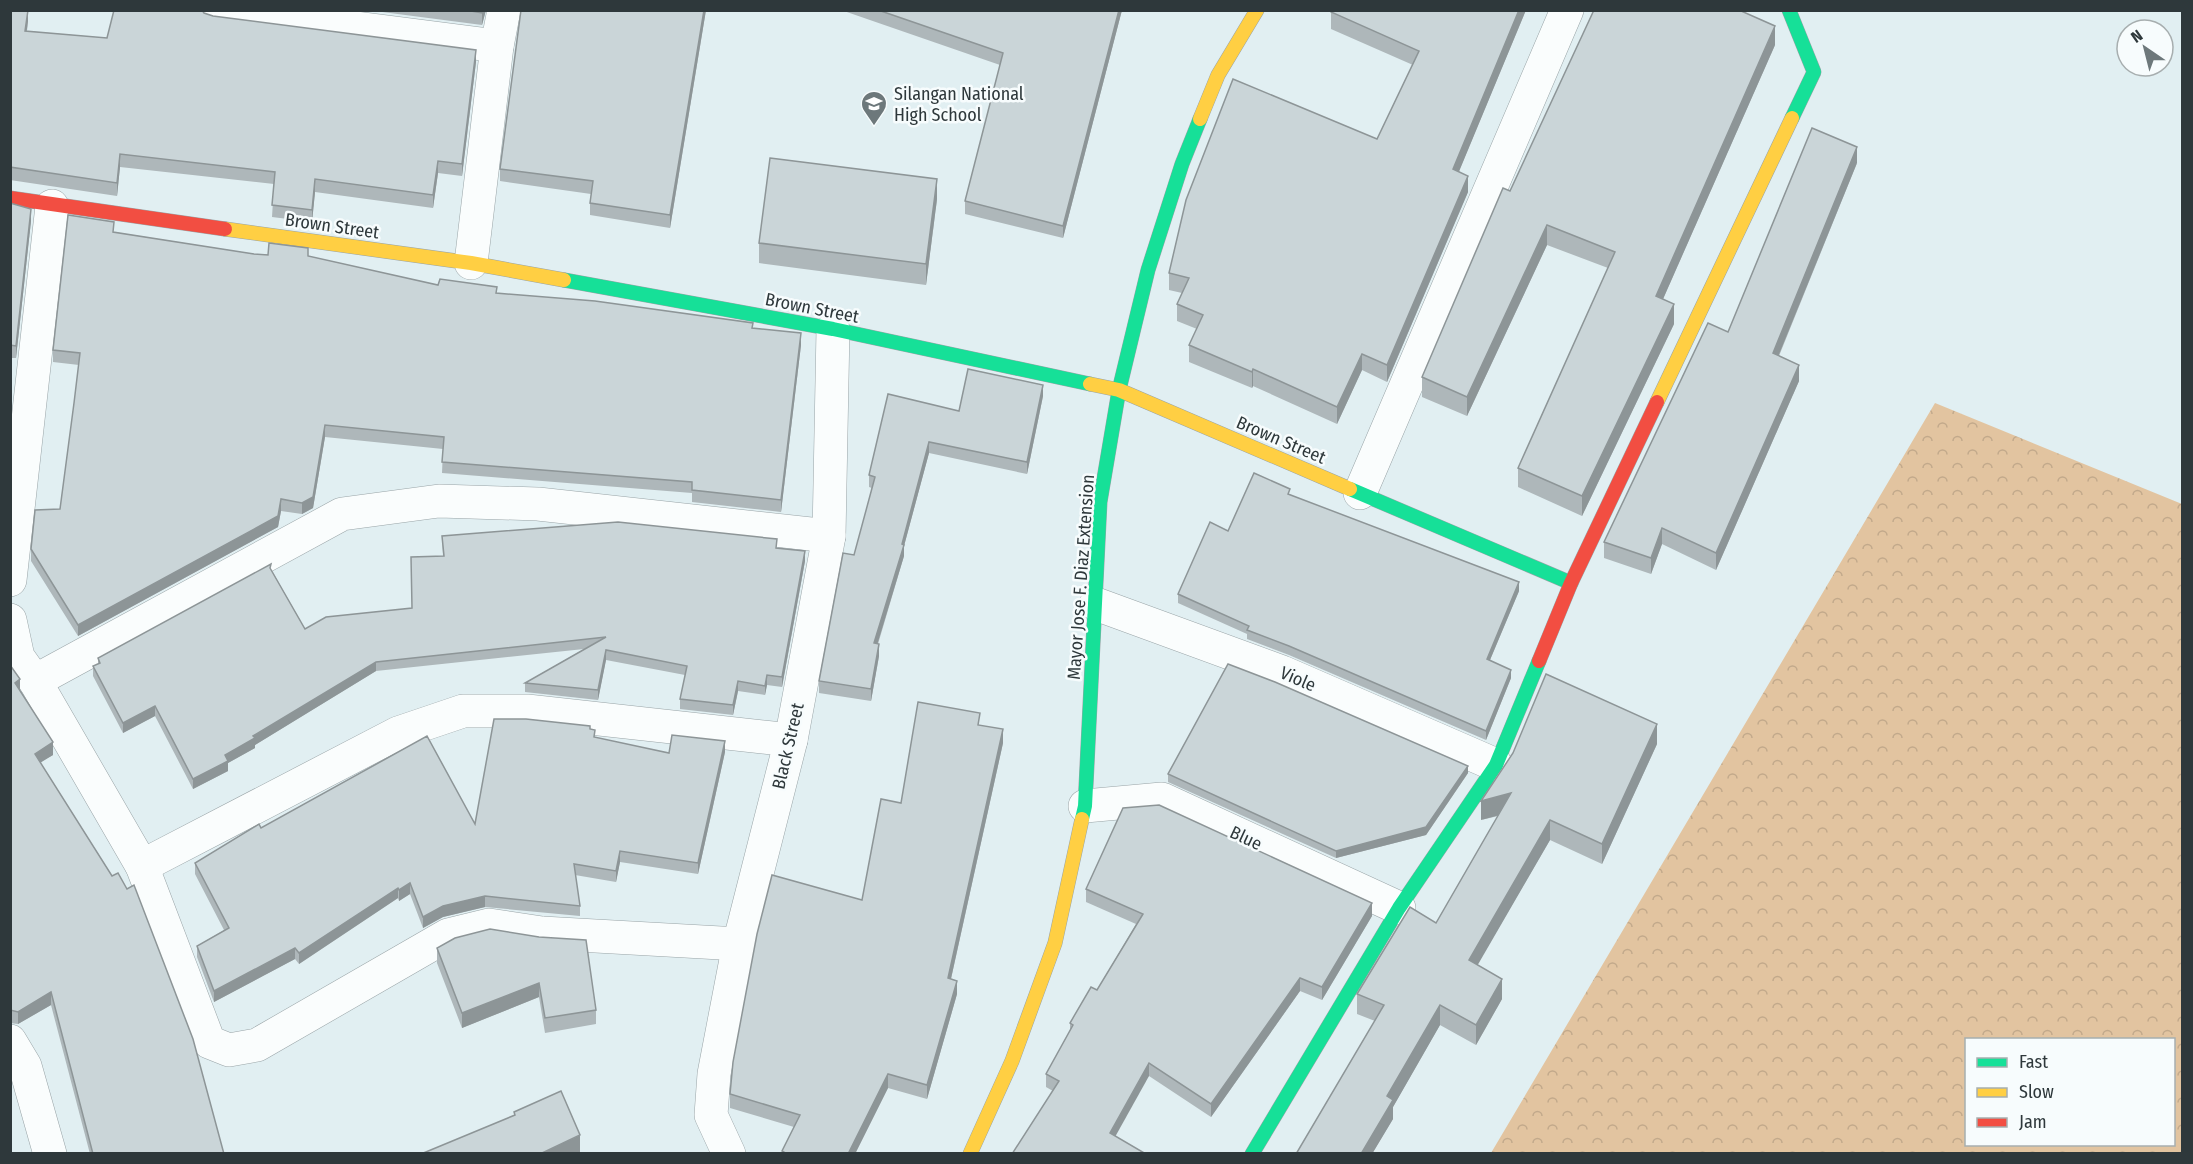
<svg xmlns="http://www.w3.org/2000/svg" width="2193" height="1164" viewBox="0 0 2193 1164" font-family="'Fira Sans Condensed',sans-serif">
<defs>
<pattern id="forest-crowns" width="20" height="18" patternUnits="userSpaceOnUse" patternTransform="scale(1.5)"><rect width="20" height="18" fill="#e2c4a0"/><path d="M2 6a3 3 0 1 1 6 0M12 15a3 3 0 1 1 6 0" fill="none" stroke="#c2a98b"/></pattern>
</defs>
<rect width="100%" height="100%" fill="#e1eff2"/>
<path fill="url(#forest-crowns)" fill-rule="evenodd" d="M1935,403L2182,504V1153H1491ZM1966,1040H2174V1144H1966Z"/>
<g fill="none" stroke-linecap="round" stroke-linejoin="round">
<defs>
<g id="street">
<path d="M215,10L497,46"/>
<path d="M471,263L497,46L504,10"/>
<path d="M1360,493L1567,10"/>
<path d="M10,580L52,206"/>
<path d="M1096,604L1282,672L1496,765"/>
<path d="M10,620L18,657L35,681L142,866L209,1042L229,1050L257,1045L448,935L489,925L542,933L739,944"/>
<path d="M35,681L342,514L439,501L538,504L829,536"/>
<path d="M1085,806L1162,799L1399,908"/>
<path d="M142,866L398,733L463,711H527L791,740"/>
<path d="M10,1041L25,1066L50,1154"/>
<path d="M729,1154L711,1115L714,1074L739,944L791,740L829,536L833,329"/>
</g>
<g id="fast">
<path d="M1789,10L1814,72L1792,118"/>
<path d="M564,280L833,329L1090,384"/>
<path d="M1350,489L1571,583"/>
<path d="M1082,819L1085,806L1100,502L1119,390L1148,270L1182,164L1200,119"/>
<path d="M1252,1154L1399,908L1496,765L1539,661"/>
</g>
<g id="slow">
<path d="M1200,119L1218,75L1257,10"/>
<path d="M225,229L471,263L564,280"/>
<path d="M1090,384L1119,390L1350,489"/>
<path d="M1657,402L1792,118"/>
<path d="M970,1154L1012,1061L1055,943L1082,819"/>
</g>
<g id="jam">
<path d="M10,198L225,229"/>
<path d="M1539,661L1571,583L1657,402"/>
</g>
</defs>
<use href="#street" stroke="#99a4a7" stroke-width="34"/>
<use href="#fast" stroke="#99a4a7" stroke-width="15"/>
<use href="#slow" stroke="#99a4a7" stroke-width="15"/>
<use href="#jam" stroke="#99a4a7" stroke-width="15"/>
<use href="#street" stroke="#fafdfd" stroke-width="33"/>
<use href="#fast" stroke="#16e098" stroke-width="14"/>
<use href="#slow" stroke="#ffcf43" stroke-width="14"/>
<use href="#jam" stroke="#f24e42" stroke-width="14"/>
</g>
<g fill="#aeb7ba">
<path d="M10,10L28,21L27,31L107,38L204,13L213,16L476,62L462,176L438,173L433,208L315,192L312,222L272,217L274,184L120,167L117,196L10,180Z"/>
<path d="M367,10H486L482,25Z"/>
<path d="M706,10L670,228L590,215V203L591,194L500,181V169Z"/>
<path d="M841,10H1122L1063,238L965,214V201L1000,65Z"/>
<path d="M1526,10L1459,171L1468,192L1387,382L1362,370L1337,424L1253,386L1252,388L1189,362V345L1197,329L1177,321V304L1182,293L1169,290V273L1377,139L1413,65L1331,29V12Z"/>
<path d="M1775,45L1663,299L1674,324L1582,516L1518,487V468L1608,268L1547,245L1467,416L1422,397V377L1510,191Z"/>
<path d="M1857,163L1779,356L1799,381L1716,570L1662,544L1651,574L1604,558V542L1728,332Z"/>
<path d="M937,199L926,285L759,263V243Z"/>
<path d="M10,203L31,221L16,358H10Z"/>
<path d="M114,232L254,254L308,256L438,285L753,328L801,345L781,512L692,502V493L442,473L443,449L325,437L313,508L302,514L281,511L278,527L78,636L31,561V549L60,509L74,403L79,365L53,362V350Z"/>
<path d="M1043,396L1027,474L929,453L904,546V556L878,644L879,656L871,701L819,693V681L854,555L872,488L869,487V475L959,411Z"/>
<path d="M1290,495L1519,591L1490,660L1511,678L1486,740L1289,655L1247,639V634L1178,603V594L1228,531Z"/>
<path d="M442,536L777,548L805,561L782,687L767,685L765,695L738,691L733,715L680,709V699L685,675L606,660L598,700L525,692V683L584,649L376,671L255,745V748L228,763V771L193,789L155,716L123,733L93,676V666L98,664V658L271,569L305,629L412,608L443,556Z"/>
<path d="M10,665L20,691L53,755L40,762L224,1154H90L51,1005L18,1024L10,1023Z"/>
<path d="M980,725L1003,743L951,979L957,994L927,1099L888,1088L855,1154H782V1151L794,1127L730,1108V1094L862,900L901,803Z"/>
<path d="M590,729L595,738L669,753L725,752L698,874L620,862L616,882L575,875L580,906V916L485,907L443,917L423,928L410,894L399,901L398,898L299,964L295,959L214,1002L197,957V946L224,930L195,874V863L261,828L475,824Z"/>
<path d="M1657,744L1602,864L1550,840L1477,965L1502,999L1476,1045L1440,1025L1393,1107V1119L1372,1154H1296L1375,1021L1357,1014V994L1436,923L1498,816L1481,820Z"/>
<path d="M1468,773L1426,835L1336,858L1168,782V774Z"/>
<path d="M1086,889L1372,916L1322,1000L1300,991L1211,1117L1149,1076L1012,1154L1053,1091L1046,1087V1074L1070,1031V1023L1097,990L1136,924L1086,902Z"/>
<path d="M455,938L596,1010V1024L545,1033L539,997L462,1028L437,963V948Z"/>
</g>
<g fill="#8d9597">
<path d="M28,10V21L25,43V31Z"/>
<path d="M483,10H486L482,25V13Z"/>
<path d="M704,10H706L670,228V215Z"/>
<path d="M1119,10H1122L1063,238V226Z"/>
<path d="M1519,10H1526L1453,186V169Z"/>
<path d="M1775,26V45L1656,315V296Z"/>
<path d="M476,50V62L462,176V164Z"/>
<path d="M1857,147V163L1773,369V353Z"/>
<path d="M120,154V167L117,196V183Z"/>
<path d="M438,161V173L433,208V195Z"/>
<path d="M1468,176V192L1387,382V365Z"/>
<path d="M315,179V192L312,222V210Z"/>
<path d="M937,179V199L926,285V264Z"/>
<path d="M31,209V221L16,358V346Z"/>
<path d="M1547,225V245L1467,416V397Z"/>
<path d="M1674,304V324L1582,516V496Z"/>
<path d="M801,333V345L781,512V500Z"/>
<path d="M1362,354V370L1337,424V407Z"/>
<path d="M1799,365V381L1716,570V553Z"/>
<path d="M1253,369V386L1252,388V372Z"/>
<path d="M1043,385V396L1027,474V462Z"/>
<path d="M325,425V437L313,508L302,514V503Z"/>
<path d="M929,442V453L904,546V556L874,655V643L902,544Z"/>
<path d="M281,499V511L278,527L78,636V625Z"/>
<path d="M1662,528V544L1651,574V558Z"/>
<path d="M805,551V561L782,687V677Z"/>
<path d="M1519,582V591L1487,667V659Z"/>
<path d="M879,644V656L871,701V689Z"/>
<path d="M606,650V660L598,700V690Z"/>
<path d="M376,662V671L255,745V748L228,763V771L193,789V779L225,755L253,736Z"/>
<path d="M1511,670V678L1486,740V731Z"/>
<path d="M767,675V685L765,695V686Z"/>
<path d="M20,679V692L15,683Z"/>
<path d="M738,681V691L733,715V705Z"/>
<path d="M155,706V716L123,733V723Z"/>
<path d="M1657,724V744L1602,864V844Z"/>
<path d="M1003,729V743L948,992V978Z"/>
<path d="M725,741V752L698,874V863Z"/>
<path d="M53,742V755L35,766V754Z"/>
<path d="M1468,766V773L1426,835L1336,858V851Z"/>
<path d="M1511,793V812L1481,820V801Z"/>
<path d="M1550,820V840L1469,980V960Z"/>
<path d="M620,851V862L616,882V871Z"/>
<path d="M410,883V894L399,901V890Z"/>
<path d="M398,888V898L299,964V953Z"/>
<path d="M485,896V907L443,917L423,928V917L443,906Z"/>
<path d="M1372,903V916L1322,1000V987Z"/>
<path d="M295,948V959L214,1002V991Z"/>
<path d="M1300,978V991L1211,1117V1104Z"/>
<path d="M1502,979V999L1476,1045V1025Z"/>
<path d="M957,981V994L927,1099V1085Z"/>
<path d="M539,983V997L462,1028V1013Z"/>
<path d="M51,992V1005L18,1024V1012Z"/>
<path d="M1440,1005V1025L1393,1107V1119L1372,1154H1361L1387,1096Z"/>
<path d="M1149,1063V1076L1110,1146V1133Z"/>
<path d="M888,1074V1088L855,1154H848Z"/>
<path d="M580,1135V1154H540Z"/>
</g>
<g fill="#cad5d8" stroke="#8d9597" stroke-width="1.5">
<path d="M10,10H28L25,31L107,38L114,10H202L204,13L213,16L476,50L462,164L438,161L433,195L315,179L312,210L272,205L275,172L120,154L117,183L10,167Z"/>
<path d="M465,10H483L482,13Z"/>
<path d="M521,10H704L670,215L590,203L593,181L500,169Z"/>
<path d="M878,10H1119L1063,226L965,201L1003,53Z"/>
<path d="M1332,10H1519L1453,169L1468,176L1387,365L1362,354L1337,407L1253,369L1252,372L1189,345L1203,315L1177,304L1189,278L1169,273L1186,200L1233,79L1377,139L1419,51L1331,12Z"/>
<path d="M1594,10H1739L1775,26L1656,296L1674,304L1582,496L1518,468L1615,252L1547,225L1467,397L1422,377L1503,188L1510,191Z"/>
<path d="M1812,128L1857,147L1773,353L1799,365L1716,553L1662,528L1651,558L1604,542L1708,323L1728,332Z"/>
<path d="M770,158L937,179L926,264L759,243Z"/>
<path d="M10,203L31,209L16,346L10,345Z"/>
<path d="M68,215L114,222L113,232L254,254L268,255L269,243L308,248V256L438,285L440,279L497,287L496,293L595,301L753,323L752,328L801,333L781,500L692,490V482L442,462L444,437L325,425L313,497L302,503L281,499L278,516L78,625L31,549L35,510L60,509L74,403L80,353L53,350Z"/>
<path d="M968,369L1043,385L1027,462L929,442L902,544L904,545L874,643L879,644L871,689L819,681L843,553L854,555L875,477L869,475L888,394L959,411Z"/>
<path d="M1254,473L1290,489L1288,494L1519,582L1487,659L1511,670L1486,731L1289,646L1247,630L1249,626L1178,594L1210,522L1228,531Z"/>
<path d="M618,522L777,539L776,548L805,551L782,677L767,675L765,686L738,681L733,705L680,699L687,666L606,650L598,690L525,683L606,637L376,662L253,736L255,738L225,755L228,761L193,779L155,706L123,723L93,666L100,663L98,658L271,564L270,568L305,629L326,617L412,608L411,557L444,556L442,536Z"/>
<path d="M1228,664L1275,682L1468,766L1426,827L1336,851L1168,774Z"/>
<path d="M10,665L20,679L15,683L53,742L35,754L112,876L118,873L127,889L134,885L193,1039L224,1154H93L51,992L18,1012L10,1010Z"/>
<path d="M1546,674L1657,724L1602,844L1550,820L1469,960L1502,979L1476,1025L1440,1005L1387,1096L1393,1100L1361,1154H1296L1384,1005L1357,994L1410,907L1436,923L1511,793L1481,801L1513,753Z"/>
<path d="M918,702L980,713L978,725L1003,729L948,978L957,981L927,1085L888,1074L848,1154H787L782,1151L800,1115L730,1094L733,1062L757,934L772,875L862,900L881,799L901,803Z"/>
<path d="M494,719H526L590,726V729L595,730L594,737L669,753L672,735L725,741L698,863L620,851L616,871L574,864L580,906L485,896L443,906L423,917L410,883L399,890L398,888L299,953L295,948L214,991L197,946L229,928L195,863L259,824L261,828L427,736L475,824Z"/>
<path d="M1159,805L1372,903L1322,987L1300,978L1211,1104L1149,1063L1110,1133L1146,1154H1012L1059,1081L1046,1074L1073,1025L1070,1023L1091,987L1097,990L1143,914L1086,889L1123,808Z"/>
<path d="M490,929L539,937L586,940L596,1010L545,1018L539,983L462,1013L437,948L455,938Z"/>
<path d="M561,1091L580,1135L540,1154H421L515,1115L514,1112Z"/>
</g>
<defs>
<symbol id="school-pin" viewBox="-11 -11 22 30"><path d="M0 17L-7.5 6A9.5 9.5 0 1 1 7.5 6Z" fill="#6d787b" stroke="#f7fcfd"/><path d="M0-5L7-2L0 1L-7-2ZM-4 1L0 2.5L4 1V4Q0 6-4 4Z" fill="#fff"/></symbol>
</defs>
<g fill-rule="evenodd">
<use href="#school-pin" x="859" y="89" width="30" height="40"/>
</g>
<g text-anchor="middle" stroke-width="5" stroke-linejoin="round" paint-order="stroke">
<g font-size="18" fill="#2e383b" stroke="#f7fcfd" text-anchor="start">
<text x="894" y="100">Silangan National<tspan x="894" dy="21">High School</tspan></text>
</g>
<g font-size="18" fill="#2e383b" stroke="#f7fcfd">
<text transform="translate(332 226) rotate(8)" y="6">Brown Street</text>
<text transform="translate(812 308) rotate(11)" y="6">Brown Street</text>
<text transform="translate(1281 440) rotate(23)" y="6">Brown Street</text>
<text transform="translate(1081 577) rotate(-86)" y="6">Mayor Jose F. Diaz Extension</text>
<text transform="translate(1298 679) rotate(23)" y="6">Viole</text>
<text transform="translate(788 746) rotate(-77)" y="6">Black Street</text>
<text transform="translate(1246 838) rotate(25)" y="6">Blue</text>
</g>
</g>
<rect width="2193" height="1164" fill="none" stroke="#2e383b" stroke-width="24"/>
<rect x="1965" y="1038" width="210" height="108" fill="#f7fcfd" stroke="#a7aeaf" stroke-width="1.5"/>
<rect x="1977" y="1058" width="30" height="9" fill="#16e098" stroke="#a7aeaf" stroke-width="1.5"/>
<text x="2019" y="1068" font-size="18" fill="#2e383b">Fast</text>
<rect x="1977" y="1088" width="30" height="9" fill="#ffcf43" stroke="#a7aeaf" stroke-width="1.5"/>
<text x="2019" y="1098" font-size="18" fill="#2e383b">Slow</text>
<rect x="1977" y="1118" width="30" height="9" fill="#f24e42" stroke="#a7aeaf" stroke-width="1.5"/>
<text x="2019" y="1128" font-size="18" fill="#2e383b">Jam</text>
<g transform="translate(2145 48) rotate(325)"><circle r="28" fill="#f7fcfd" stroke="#a7aeaf" stroke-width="1.5"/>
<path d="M0-4.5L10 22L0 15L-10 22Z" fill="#6d787b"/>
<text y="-9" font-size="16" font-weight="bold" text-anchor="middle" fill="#2e383b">N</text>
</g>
</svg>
